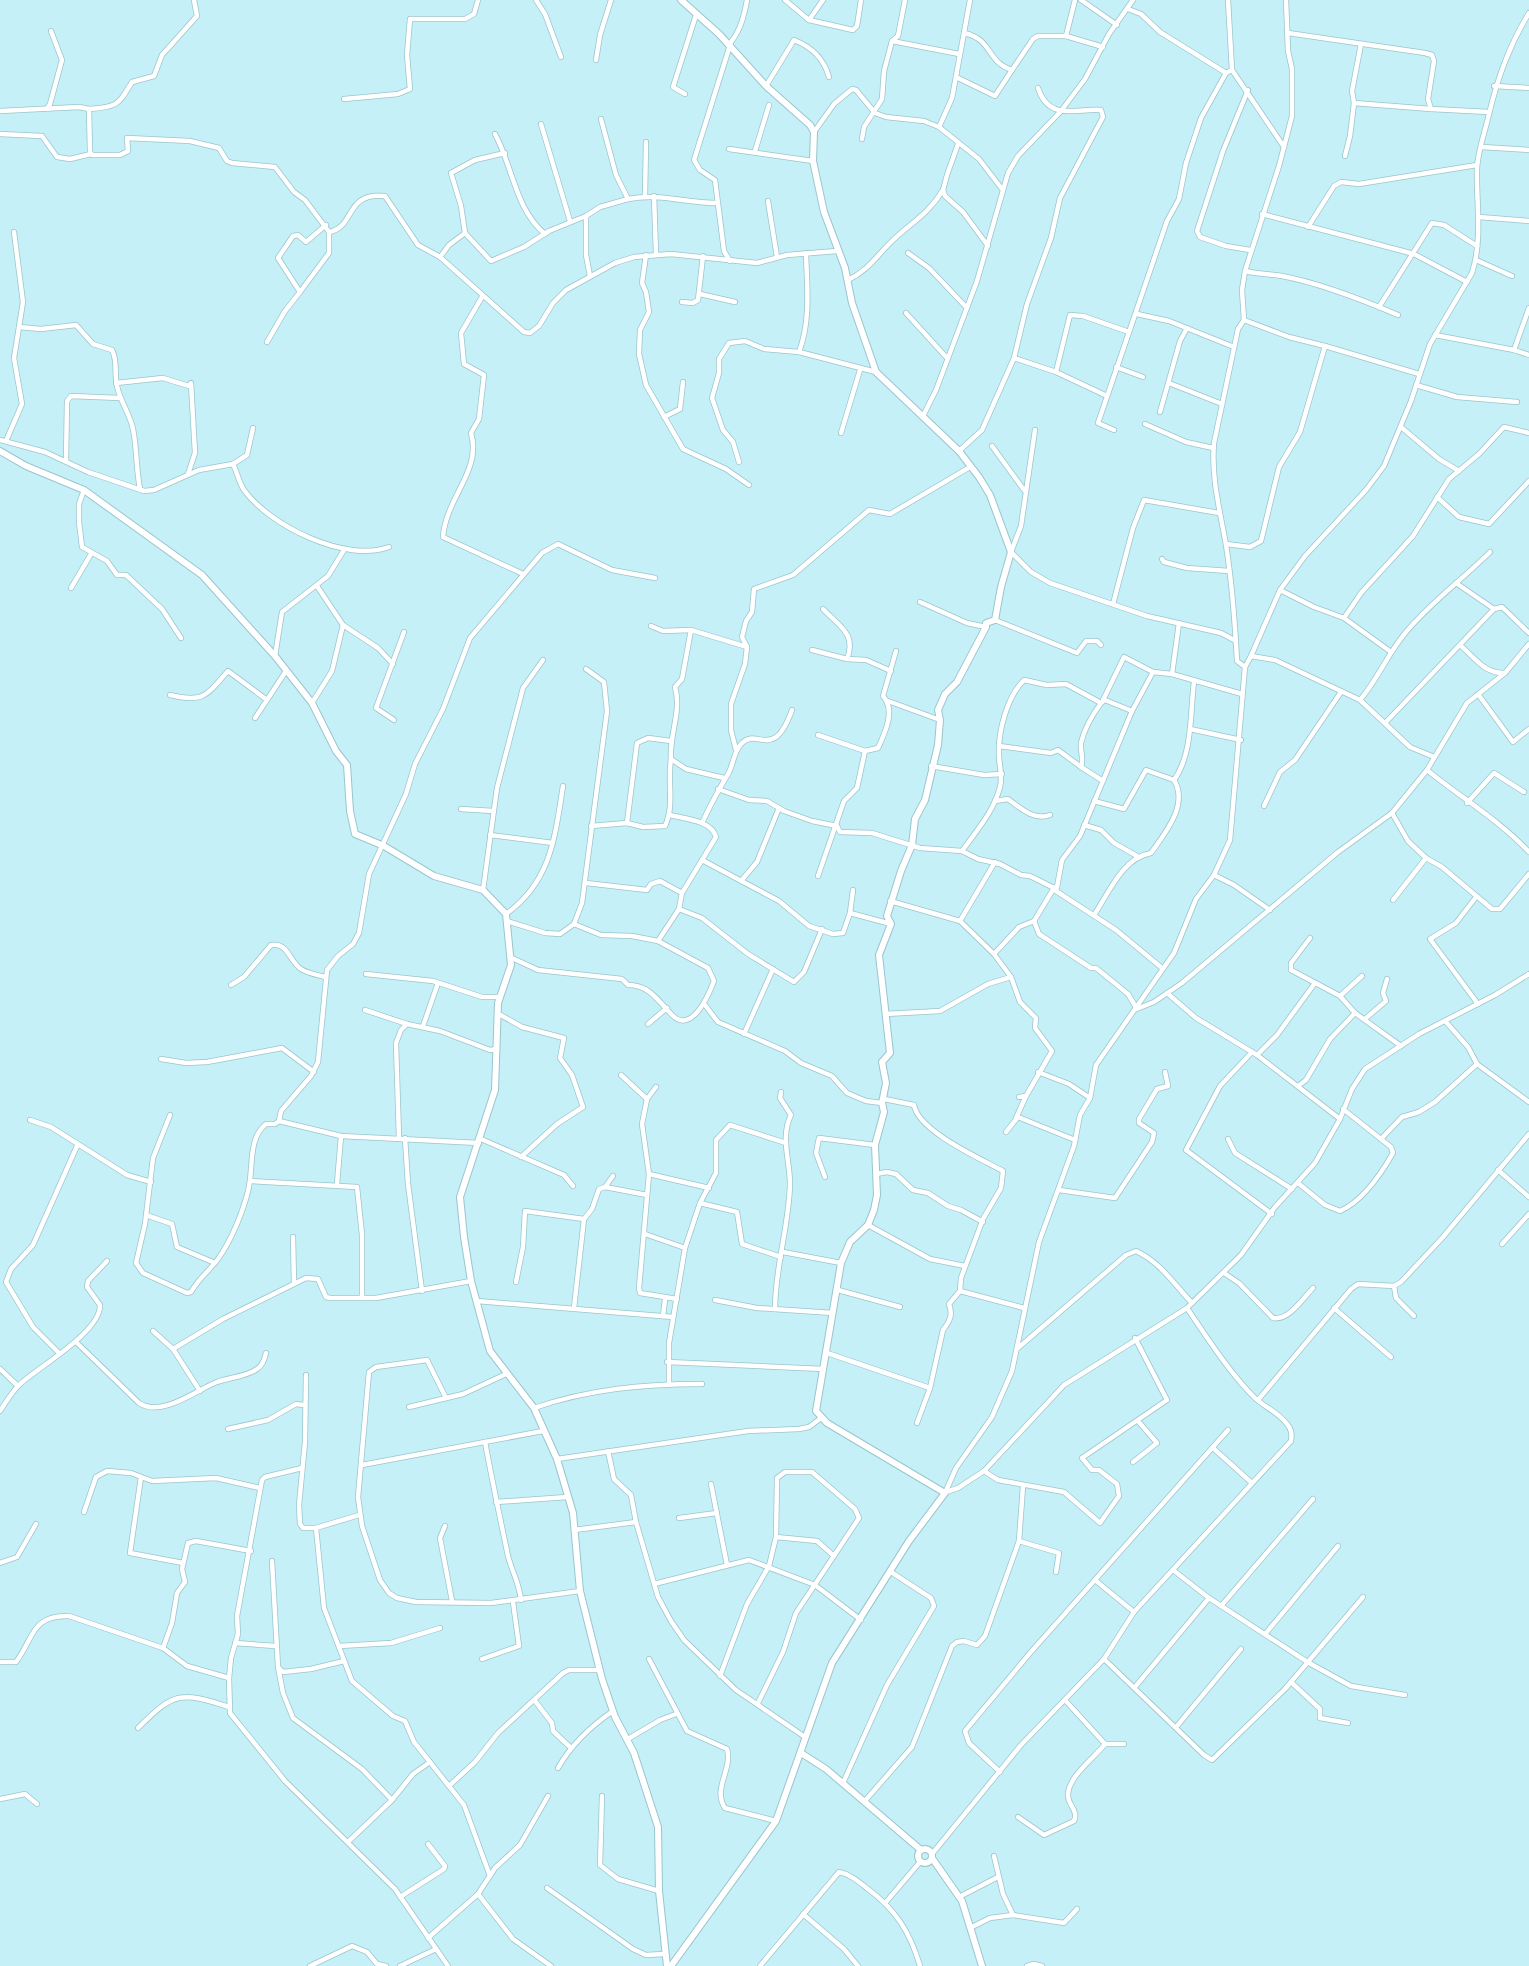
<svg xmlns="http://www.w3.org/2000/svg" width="1529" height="1966" viewBox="0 0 1529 1966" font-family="Figtree,sans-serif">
<rect width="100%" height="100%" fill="#c5f0f8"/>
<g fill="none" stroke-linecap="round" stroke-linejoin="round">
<defs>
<g id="street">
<path d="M536,0L545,14L561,57"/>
<path d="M785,0L809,20L853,30L857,26L861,0"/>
<path d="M1081,0L1117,25"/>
<path d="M1228,0L1232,70L1284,147"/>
<path d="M1128,9L1141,14L1160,32L1226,73"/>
<path d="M809,20L823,0"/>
<path d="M964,33C993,39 986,62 1012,70L1033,39L1038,36H1066L1075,0"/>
<path d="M1288,33L1425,53L1432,55L1434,61L1428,99L1431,109L1489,112"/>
<path d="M1066,36L1103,47"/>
<path d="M892,41L959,54"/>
<path d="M596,60L600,35L611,0"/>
<path d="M956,77L995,96L1012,70"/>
<path d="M766,86L794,40C812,47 824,59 829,77"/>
<path d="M1494,86L1529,88"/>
<path d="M1248,90L1223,151L1197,231L1200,237L1226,246L1250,250"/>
<path d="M685,94L673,87L696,15"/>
<path d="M344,99L398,94L410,89L407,55L410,19H465L474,14L478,0"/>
<path d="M1354,103L1431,109"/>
<path d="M47,109L50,104L62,60L51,31"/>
<path d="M89,109C118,107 118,105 132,82L154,76L162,55L197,16L194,0"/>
<path d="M0,111L79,107L89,109L90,152L92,155H120L128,151L127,138L190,141L219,148L227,161L232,163L275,167L294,192L305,200L329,232C356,227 344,192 385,196L418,245L440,257L524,332L530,333L539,326L553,303L566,290L615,263L634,257L671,254L757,263L787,255L837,251"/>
<path d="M541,124L570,221"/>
<path d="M939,127L952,98L970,0"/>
<path d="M814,132L834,104L852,89L856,90L875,113L886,117L924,121L939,127L979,159L1002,189"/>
<path d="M0,134L42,136L57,157L70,159L91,154"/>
<path d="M495,134C513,167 515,209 545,234"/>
<path d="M862,139L864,127L882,99L884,71L892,41L898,36L905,0"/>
<path d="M958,144L947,175L943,190L945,196L963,212L988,246"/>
<path d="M1482,147L1529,150"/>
<path d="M729,149L813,161"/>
<path d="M755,151L769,105"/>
<path d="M505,153L475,160L451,173L461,206L465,233L491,261L524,247L549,231L586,216L600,207L628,199L616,175L601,119"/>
<path d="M1345,156L1350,136L1354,103L1352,91L1361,44"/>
<path d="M645,196L646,142"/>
<path d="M654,196L656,254"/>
<path d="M628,199C663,193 684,203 717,203"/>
<path d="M768,201L777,257"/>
<path d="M1262,214L1414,254L1467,282"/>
<path d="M586,216V255L590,276"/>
<path d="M1479,217L1529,221"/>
<path d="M1308,227L1334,186L1341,182L1359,184L1477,165"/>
<path d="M908,253L929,268L967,308"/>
<path d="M646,255L642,283L646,292L649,312L640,330L639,354L646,385L683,449L726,469L749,485"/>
<path d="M440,257L449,245L465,233"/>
<path d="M1476,260L1512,276"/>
<path d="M730,261L724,251L715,180L700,170L694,160L731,42C741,29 744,16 747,0"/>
<path d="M1245,271C1257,274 1269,274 1282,276C1319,283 1363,300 1398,315"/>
<path d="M848,280C867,271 876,257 890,243C910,223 928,215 943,190"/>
<path d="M300,292L329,253V232"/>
<path d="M700,294L735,302"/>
<path d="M482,297L461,333L464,364L484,375L479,419L471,433C482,471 446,497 443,537L523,574"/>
<path d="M682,302L693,303L698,300L703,256"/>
<path d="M1379,307L1432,223L1444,225L1477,246"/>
<path d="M906,313L947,358"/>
<path d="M1137,314L1169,321L1234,347"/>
<path d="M19,327L41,329L76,325L93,344L112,350C118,361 114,374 117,386C120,401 130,414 133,429C137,449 136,469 140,489"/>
<path d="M1435,335L1514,350L1529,308"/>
<path d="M267,342L285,311L300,292L278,258L293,236L298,235L306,242L326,225"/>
<path d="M1325,346L1419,374"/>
<path d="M1514,350L1529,355"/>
<path d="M799,352C811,320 807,287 806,253"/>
<path d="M1014,358L1056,372L1105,395"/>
<path d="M1116,367L1143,377"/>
<path d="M1056,372L1070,315L1083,316L1129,332"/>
<path d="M116,383L163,378L189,386L191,383L195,453L188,474"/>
<path d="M1169,383L1222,404"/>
<path d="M1416,385L1457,397L1517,402"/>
<path d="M1160,412L1180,341L1187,328"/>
<path d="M923,416L936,390L977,281L1008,173L1018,156L1061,111L1085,79L1109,34L1133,0"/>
<path d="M664,417L680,409L683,382"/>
<path d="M1145,424L1186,442L1213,448"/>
<path d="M1401,427L1439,459L1459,471"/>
<path d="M1035,430L1021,526L1011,552L1031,572L1050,583L1147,616L1221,633L1236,641"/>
<path d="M1114,430L1098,423L1167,221L1179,199L1186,163L1201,118L1226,73L1232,70"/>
<path d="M841,433L860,370"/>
<path d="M0,440L45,452L88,472L144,491L154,490L199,470L233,464C237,472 239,483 244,490C270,526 346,563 389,547"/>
<path d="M6,441L22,404L14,358L23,302L14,232"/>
<path d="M992,446L1024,490"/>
<path d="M959,451L982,430L1014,358L1027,304L1051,238L1060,198L1103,117L1101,110C1077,108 1049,122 1038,88"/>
<path d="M66,461L67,401L71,396L120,398"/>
<path d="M739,462L733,442L723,430L712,398L719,373V359L729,343L745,341L764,349L799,352L876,372"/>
<path d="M233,464L247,455L253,428"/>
<path d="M84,490L79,504V522L82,547L107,561L117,575H126L162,609L181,638"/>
<path d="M1437,497L1459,517L1489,524L1529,481"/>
<path d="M1226,544L1250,547L1261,541L1279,467L1300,432L1325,346L1289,337L1244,320"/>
<path d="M1162,559L1164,562L1187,568L1229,571"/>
<path d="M1456,583L1494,609L1502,607L1529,633"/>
<path d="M317,586L343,625"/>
<path d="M71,588L91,554"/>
<path d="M1280,590L1314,607L1344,618L1391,652"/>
<path d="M920,602L967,623L986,627"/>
<path d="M1113,604L1133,528L1144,500L1219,513"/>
<path d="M823,609C839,626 857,634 847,659"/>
<path d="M1344,618L1361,593L1413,536L1449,479L1479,454L1504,427L1529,433"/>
<path d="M995,620L1077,653L1086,641H1097L1101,645"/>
<path d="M651,626L663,631L691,630L747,647"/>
<path d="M691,630L682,679L675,687C682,711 669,735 671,759L686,769L724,778"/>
<path d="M1461,646C1475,658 1485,674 1505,673"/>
<path d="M812,650L847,659L866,660L891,671"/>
<path d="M275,656L282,612L328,576L344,550"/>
<path d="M1251,656L1280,590L1305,556L1366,490L1384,466L1411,401L1430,344L1472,273C1483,238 1476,203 1477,168C1478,150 1485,132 1489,114C1498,77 1509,46 1529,13"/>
<path d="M1245,667L1251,656L1275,660L1360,700L1410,747L1434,757"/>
<path d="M1172,674L1179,623"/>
<path d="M1478,694L1513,742L1529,729"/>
<path d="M170,695C204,703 206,696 228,671L267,700L286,671"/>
<path d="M1103,700L1124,657L1153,672"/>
<path d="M1360,700C1378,679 1388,653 1406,632C1431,602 1463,579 1490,552"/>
<path d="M888,701L940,720"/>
<path d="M312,703L332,671L343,625L378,648L393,664"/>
<path d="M1101,703C1093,714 1084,729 1081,743C1080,751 1084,758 1081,767L1103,781"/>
<path d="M255,718L267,700"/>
<path d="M394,720L376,708L404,632"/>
<path d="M1386,722L1494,609"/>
<path d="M1190,729L1241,740"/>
<path d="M999,746L1051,753L1058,750L1081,767"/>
<path d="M736,750L731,730V704L745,664L747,647L742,637L746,621L752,612L754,589L793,575L869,510L890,514L970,467"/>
<path d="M865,751L878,748C885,733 896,710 883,696L896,651"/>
<path d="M931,766L984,775L1002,774"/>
<path d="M1427,770C1460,797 1499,820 1529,852"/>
<path d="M1174,780C1193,754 1190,712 1194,682"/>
<path d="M718,789L749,800L767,801L784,811L812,821L837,826L840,832L872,833L920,848L962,851L978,859L1000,864L1021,875L1030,876L1054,888L1057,887L1056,891L1116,930L1162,968"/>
<path d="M995,801L1008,799C1020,808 1034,821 1050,815"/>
<path d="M1094,801L1124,809L1146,770L1174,780C1189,805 1165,833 1151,853C1122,858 1109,893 1094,915"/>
<path d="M1467,803L1494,773L1524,792"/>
<path d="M1264,806L1280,772L1295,760L1341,692"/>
<path d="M461,809L493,811"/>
<path d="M1392,813L1408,841L1426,858L1442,867L1492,909H1500L1529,874"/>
<path d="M627,823L637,743L648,738L671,741"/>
<path d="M702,823C710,806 719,789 728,774C734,764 733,753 741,744C757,726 773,763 792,710"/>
<path d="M1084,825L1101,830L1114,843L1137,856"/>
<path d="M591,826L627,823L643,827L665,826C675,805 667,781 671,759"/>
<path d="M490,835L553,843"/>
<path d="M962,851C977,830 994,811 1000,787C1003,775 999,766 999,755C998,731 1007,697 1024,680L1047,685L1066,684L1101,703L1105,700L1132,711"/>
<path d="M702,860L779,901L809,926L833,934L843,933L850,913L853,890"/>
<path d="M1214,875L1234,885L1270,910"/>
<path d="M818,876L844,801L857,788L865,751L818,735"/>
<path d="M741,881L757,862L779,808"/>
<path d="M586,883L647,890L651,884L660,881L682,893"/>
<path d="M1057,887L1062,860L1080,836L1132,711L1153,672L1172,674L1242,694"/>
<path d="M483,890L497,788L523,688L543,660"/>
<path d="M1476,897L1456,923L1430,939L1478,1004"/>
<path d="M1393,900L1426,858"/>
<path d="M890,901L960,921L994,954L1011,977L1020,1002L1036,1018L1035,1028L1052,1051L1026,1096L1019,1097"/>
<path d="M679,909L702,918L748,954L794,982L804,972L822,929"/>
<path d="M850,913L891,924"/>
<path d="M506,914C551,882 555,837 563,786"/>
<path d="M507,921L545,933L560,934L574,924L582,903L607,711L604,682L586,669"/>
<path d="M960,921L995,862"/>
<path d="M1034,921L1054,888"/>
<path d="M1310,938L1291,963V970L1340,996L1355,1013L1401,1046"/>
<path d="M658,941L679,909L682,893L716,837C711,820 685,819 670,815"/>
<path d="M994,954L1019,927L1034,921L1039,934L1091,968H1096L1128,994L1137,1009"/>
<path d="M512,958L538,970L622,979L628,985C650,985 658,1001 672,1015C692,1035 709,994 714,981L708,968L658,941L632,936L601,935L574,924"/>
<path d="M366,974L433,981L482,997H500"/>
<path d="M231,985L244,977L271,945C288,942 289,961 301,969C307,973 317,975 325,977"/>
<path d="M1167,993L1196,1018L1257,1055L1340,1119"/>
<path d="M1340,996L1362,976"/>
<path d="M705,1005L718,1022L785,1051L801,1063L832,1076L847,1093L866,1101L882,1103"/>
<path d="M1139,1008L1154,1002L1182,983L1338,852L1392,813L1427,770L1467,703L1505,673L1529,644"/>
<path d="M365,1010L407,1024L440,1031L490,1050L497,1049"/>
<path d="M497,1013L522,1027L564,1038L560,1058L572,1075L583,1107L557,1124L521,1157"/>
<path d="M885,1014L940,1011L988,984L1011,977"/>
<path d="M1366,1018L1386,1001L1383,993L1387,979"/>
<path d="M1446,1022L1468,1047L1477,1064L1529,1102"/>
<path d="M648,1024L667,1008"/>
<path d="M423,1026L438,983"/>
<path d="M744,1034L773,969"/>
<path d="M1252,1052L1220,1086L1186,1150L1272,1214"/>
<path d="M1257,1055L1277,1035L1315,983"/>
<path d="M161,1059L186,1063L207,1062L282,1048L314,1072"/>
<path d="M1038,1072L1069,1084L1090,1098"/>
<path d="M621,1075L647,1099"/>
<path d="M1298,1086L1306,1080L1330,1039L1355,1013"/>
<path d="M656,1087L647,1099L642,1124L649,1174L639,1288L640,1293L677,1299"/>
<path d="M884,1099L914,1105C918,1131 981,1159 1003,1171L1001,1188L983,1219L961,1278L960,1291L949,1304C953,1315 950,1321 943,1330L930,1388L917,1423"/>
<path d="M170,1115L153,1158L145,1224L136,1263L143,1273L187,1293L191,1292C199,1278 209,1271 218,1259C231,1241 243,1212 248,1191C254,1170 247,1139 266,1124H275L279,1121L341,1136L479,1143"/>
<path d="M1016,1118L1026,1096"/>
<path d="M30,1120L51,1127L127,1175L151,1182"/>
<path d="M279,1121L281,1111L311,1076L318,1062L327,970L338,956L353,944L359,933L369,874L406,794L415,764L443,709L470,638L542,553L558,544L612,570L655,578"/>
<path d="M1006,1132L1018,1117L1075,1140"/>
<path d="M399,1138L396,1043L401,1030L407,1024"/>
<path d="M405,1138L408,1184L422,1291"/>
<path d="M481,1139L564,1175L573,1186"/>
<path d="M1228,1139L1235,1153L1292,1189"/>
<path d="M1381,1139L1402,1117L1419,1112L1435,1102L1477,1064"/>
<path d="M1498,1170L1529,1197"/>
<path d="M649,1174L709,1188"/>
<path d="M876,1174L887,1172L896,1174L913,1190L928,1193L948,1206L961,1210L983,1222"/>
<path d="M825,1177L816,1153L819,1138L875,1145"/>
<path d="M251,1181L357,1187L362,1235V1298"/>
<path d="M1298,1183L1325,1205L1340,1211C1363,1201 1381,1174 1393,1153L1391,1147L1343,1109"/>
<path d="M337,1184L341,1136"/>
<path d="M605,1187L613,1176"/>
<path d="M1059,1190L1115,1198L1152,1142L1154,1133L1139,1123V1119L1157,1089L1168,1086L1165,1072"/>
<path d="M700,1203L737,1212L742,1244L781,1257"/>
<path d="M146,1215L172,1224L177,1247L215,1263"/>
<path d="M868,1225L930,1259L965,1266"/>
<path d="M645,1234L685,1248"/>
<path d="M293,1237L294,1283"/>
<path d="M1502,1244L1529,1214"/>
<path d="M783,1252L841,1263"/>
<path d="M1224,1273L1239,1283L1273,1318C1289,1321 1303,1298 1313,1288"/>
<path d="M516,1282L523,1247L525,1211L584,1219"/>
<path d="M1394,1286L1396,1298L1414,1316"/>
<path d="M838,1290L900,1307"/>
<path d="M960,1291L1024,1308"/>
<path d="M715,1300L757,1308L833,1313"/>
<path d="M477,1301L673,1317"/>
<path d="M574,1308L584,1219L592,1209L599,1189L605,1187L647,1195"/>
<path d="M1334,1308L1391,1357"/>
<path d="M775,1309C775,1267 789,1226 790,1184C790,1161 780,1137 791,1115L780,1098L781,1092"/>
<path d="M663,1316L665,1299"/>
<path d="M153,1331L173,1349L200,1391"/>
<path d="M76,1342L139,1403C162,1418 196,1390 217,1382C230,1377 246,1377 257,1369C263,1365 264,1360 266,1353"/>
<path d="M1018,1348L1126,1255L1136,1251C1160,1262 1174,1284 1192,1303"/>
<path d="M173,1349L223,1319L306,1278L318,1279L326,1297L330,1298H376L471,1281"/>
<path d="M59,1353L33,1327L6,1282L11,1269L33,1245L77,1146"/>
<path d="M827,1353L930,1388"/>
<path d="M667,1362L823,1369"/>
<path d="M0,1369L18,1386"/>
<path d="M306,1375L305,1442L299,1505L300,1524L303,1528H316L359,1515"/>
<path d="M669,1384V1343L685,1248L700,1203L716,1173V1140L730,1125L786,1143"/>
<path d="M446,1398L427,1360L376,1367L369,1372L358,1497L362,1526L380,1580L389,1593L397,1598L416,1602L491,1603L580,1591"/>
<path d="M1258,1400L1351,1289L1358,1284L1394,1286L1401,1282L1443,1237L1529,1134"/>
<path d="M409,1407L463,1394L506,1374"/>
<path d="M534,1408C589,1389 644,1384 702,1384"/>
<path d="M0,1411C6,1402 12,1392 19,1385C38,1367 101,1332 100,1305L87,1287L88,1281L107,1261"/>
<path d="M228,1429L268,1420L296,1404L304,1405"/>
<path d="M485,1442C492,1480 500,1518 508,1556C512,1572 519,1582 521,1600"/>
<path d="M1213,1448L1252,1483"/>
<path d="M608,1451L614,1479L631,1495L636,1522L658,1597L671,1621L684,1640L736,1690L805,1737"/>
<path d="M557,1459L748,1431L799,1429L809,1427L821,1418"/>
<path d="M1133,1462L1157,1443L1138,1421"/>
<path d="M362,1465L543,1431"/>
<path d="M302,1468L265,1477L262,1480L237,1616L238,1634L231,1658L229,1678L230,1713L285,1781L395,1889L448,1966"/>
<path d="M984,1471L998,1480L1064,1492L1100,1523L1119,1496L1117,1484L1099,1470H1092L1082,1458L1167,1400L1135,1338"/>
<path d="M141,1477L130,1553L183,1563"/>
<path d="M711,1484L727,1565"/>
<path d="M946,1492L958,1488L984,1471L1064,1385L1187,1308L1241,1255L1275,1207L1315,1163L1340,1119L1352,1089L1365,1069L1419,1034L1495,995L1529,974"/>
<path d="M945,1493L956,1468L992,1417L1012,1371L1039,1242L1074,1146L1080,1115L1090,1098L1096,1065L1174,953L1196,899L1214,875L1230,840L1245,667L1237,661C1235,623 1232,583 1226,545C1220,510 1211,479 1214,443L1238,329L1244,320L1242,290L1245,271L1279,166L1292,116V69L1288,51L1286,0"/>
<path d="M496,1502L567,1497"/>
<path d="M84,1512L96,1477L107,1471L131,1473L152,1481L216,1478L260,1488"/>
<path d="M679,1518L717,1513"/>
<path d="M445,1526L440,1538L452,1601"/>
<path d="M316,1528L324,1608L352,1681L393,1716L405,1721L414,1742L464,1805L490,1876"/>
<path d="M574,1530L636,1522"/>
<path d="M776,1537L817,1541L834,1556"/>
<path d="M1019,1541L1059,1553L1056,1572"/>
<path d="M272,1561L278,1667L283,1693L293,1718L362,1769L392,1800"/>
<path d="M0,1563L17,1557L36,1524"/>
<path d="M1173,1570L1209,1598L1309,1663L1351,1686L1405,1695"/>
<path d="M1095,1580L1134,1612"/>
<path d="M654,1584L749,1560L815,1585L861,1620"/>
<path d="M1221,1606L1313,1499"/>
<path d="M1266,1633L1338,1546"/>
<path d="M235,1643L276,1646"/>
<path d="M339,1646L391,1643L440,1628"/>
<path d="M163,1648L172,1623L177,1593L185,1582L182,1569L188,1543L196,1541L251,1551"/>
<path d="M482,1659L519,1646L513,1602"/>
<path d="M649,1659L687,1731L727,1749C733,1769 712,1789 725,1808L776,1821"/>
<path d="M1104,1659L1204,1755L1212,1760L1285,1689L1363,1597"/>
<path d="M0,1662H16C34,1638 31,1615 69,1616L163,1648L187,1666L229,1678"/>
<path d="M278,1667L283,1672L311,1669L344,1661"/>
<path d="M720,1676L747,1604L769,1566L776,1537L777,1478L785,1472H812L855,1509L859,1518L796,1613L783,1652L758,1703"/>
<path d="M1291,1682L1320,1709V1718L1348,1723"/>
<path d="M1135,1687L1209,1598"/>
<path d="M1065,1700L1105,1744H1124"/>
<path d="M535,1701L552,1723L553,1731L570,1747"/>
<path d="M1177,1726L1241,1649"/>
<path d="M138,1728C174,1692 180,1691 229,1707"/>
<path d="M628,1739L660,1720L676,1714"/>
<path d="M558,1768C571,1745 591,1726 613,1711"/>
<path d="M1000,1772L969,1743L965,1731L1030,1653L1228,1430"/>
<path d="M843,1783L887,1685L934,1606L931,1598L891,1572"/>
<path d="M449,1786L475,1762L498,1733L563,1673L569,1670H600"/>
<path d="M602,1796L600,1865L618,1879L659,1891"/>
<path d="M0,1799L25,1794L37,1804"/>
<path d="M864,1802L912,1747L952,1646L957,1642L964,1641L977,1645L985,1636L1019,1541L1023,1486"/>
<path d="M1018,1817L1044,1835L1074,1821C1079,1810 1067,1805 1068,1794C1069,1776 1094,1758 1105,1744"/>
<path d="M349,1841L392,1800L413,1774L430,1762"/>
<path d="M932,1854L1021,1745L1104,1659L1134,1612L1291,1441C1292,1434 1292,1430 1287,1424C1278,1412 1263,1406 1255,1398C1231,1375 1206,1336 1187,1308"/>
<path d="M994,1856L1003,1894L1013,1915"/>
<path d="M547,1888L633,1949L646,1955L664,1954"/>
<path d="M478,1894L513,1939L551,1966"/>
<path d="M400,1897L444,1869L445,1866L428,1844"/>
<path d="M959,1897L998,1877"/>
<path d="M886,1902L920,1862"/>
<path d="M803,1914L844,1949L858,1966"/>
<path d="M970,1928L990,1918L1013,1915L1064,1923L1077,1909"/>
<path d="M428,1938L478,1894L495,1868L520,1845L548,1796"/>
<path d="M310,1966L352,1946L367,1952L377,1964L386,1966"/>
<path d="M400,1966L436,1949"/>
<path d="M760,1966L839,1872C850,1874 859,1882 868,1889C896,1910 910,1932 920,1966"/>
<path d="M1027,1966L1034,1964L1042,1966"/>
</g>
<g id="secondary">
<path d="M0,451L26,466L84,490L202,575L275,656L312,703L336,751L347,765L350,811L355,834L384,846L434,876L483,890L506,914L511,965L498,1003L495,1090L460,1197L464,1237L471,1281L490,1351L534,1408L557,1459L573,1513L580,1591L602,1679L615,1717L634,1753L658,1827L659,1891L667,1966"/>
<path d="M801,1753L826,1769L921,1850"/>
<circle cx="925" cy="1856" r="7"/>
<path d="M932,1858L962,1901L982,1966"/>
<path d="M671,1966L776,1821L832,1663L909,1541L945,1493L827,1423L816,1411L817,1405L841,1263L850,1242L868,1225L874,1210L877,1195L875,1145L884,1112L882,1103L886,1083L882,1062L890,1053L879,955L891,924L887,916L901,871L912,845L915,819L925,800L938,745L940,720L938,710L945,694L957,682L986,627V623L995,620L1001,587L1011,552L990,495L979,477L959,451L876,372L852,303L845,268L824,212L813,161L814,132L810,125L766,86L719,34L681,0"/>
</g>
</defs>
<use href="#street" stroke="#9bc5cd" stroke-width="6"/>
<use href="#secondary" stroke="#9bc5cd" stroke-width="8"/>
<use href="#street" stroke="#fff" stroke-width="4.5"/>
<use href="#secondary" stroke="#fff" stroke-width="6"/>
</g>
</svg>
